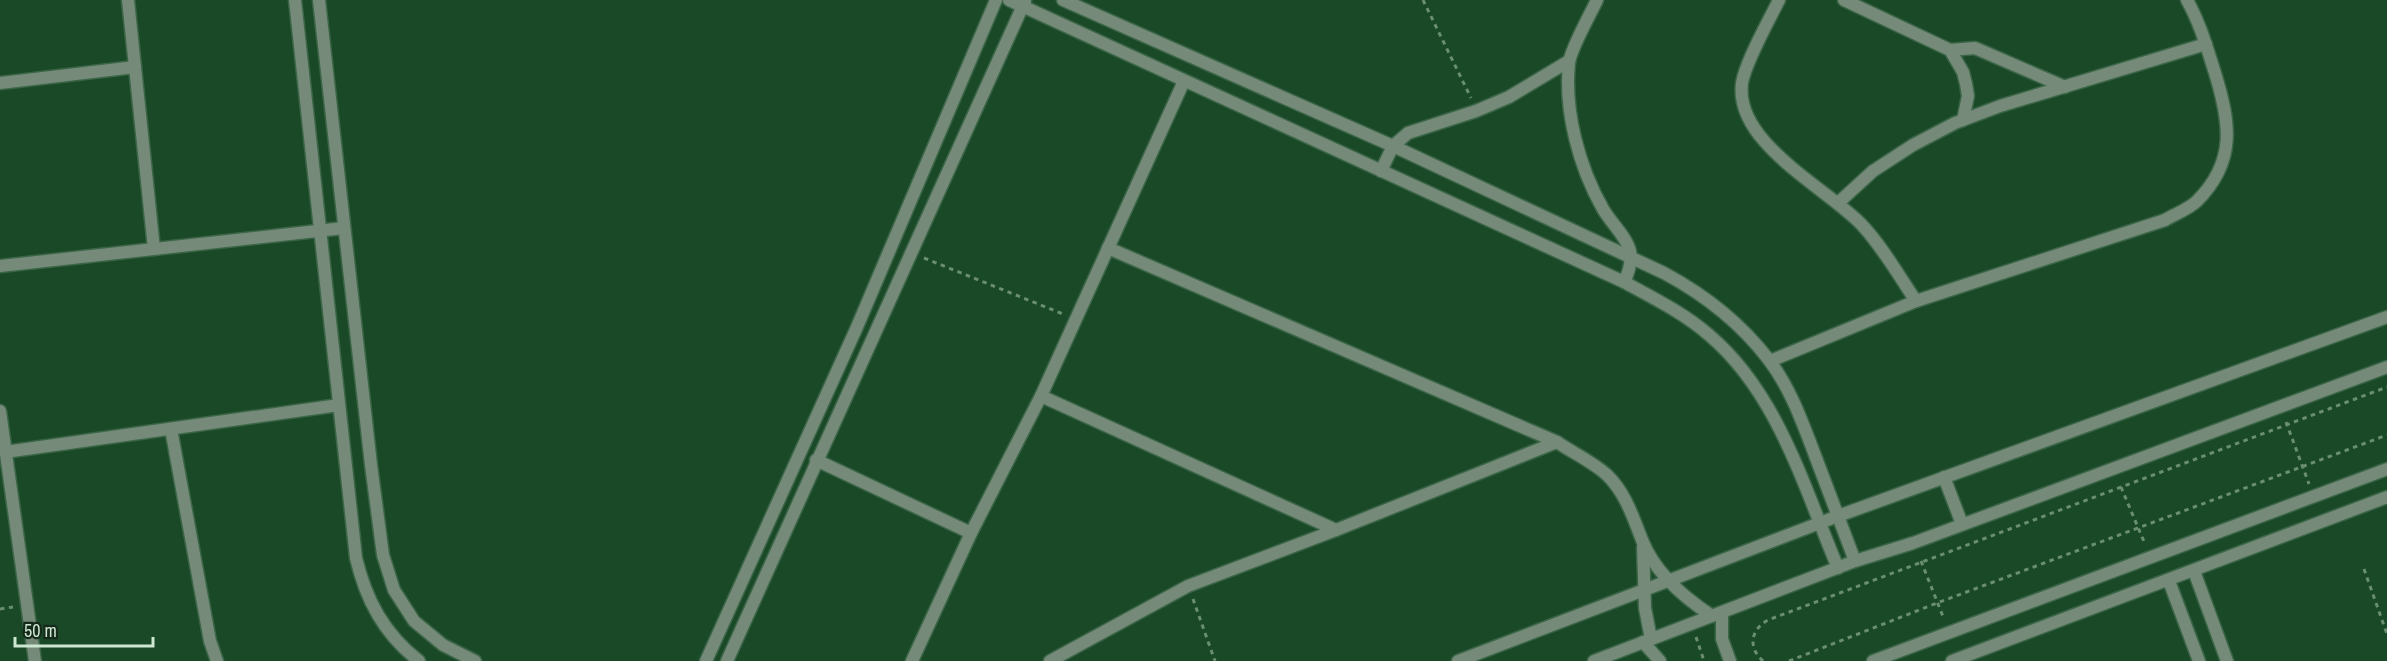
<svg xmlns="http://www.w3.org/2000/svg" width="2387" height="661" viewBox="0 0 2387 661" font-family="'Archivo Narrow',sans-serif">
<rect width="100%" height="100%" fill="#1a4927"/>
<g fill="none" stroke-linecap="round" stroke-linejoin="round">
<defs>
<g id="street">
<path d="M128,0L154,249"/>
<path d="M295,0L356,558C366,600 384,634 419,661"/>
<path d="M319,0L371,465L383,555L394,590L414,621L443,645L475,661"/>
<path d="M1009,0L1624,282C1653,298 1684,313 1709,335C1778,393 1804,488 1838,568"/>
<path d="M1063,0L1393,146L1664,273C1705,295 1740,322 1769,360C1791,389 1803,424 1816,458C1829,493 1842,527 1855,561"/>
<path d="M1597,0C1590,15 1571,48 1569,63C1564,111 1579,167 1603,209C1611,223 1626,236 1630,251C1632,263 1629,272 1624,282"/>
<path d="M1779,0C1769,20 1745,63 1742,83C1734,142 1825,187 1861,224C1882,246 1899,276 1916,301"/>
<path d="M1844,0L1950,50L1963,72L1966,84L1968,96L1963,120"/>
<path d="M1950,50L1975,48L2065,87"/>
<path d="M0,83L135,67"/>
<path d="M1381,171L1393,146L1408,133L1476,111L1509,97L1569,61"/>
<path d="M1838,203L1873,171L1913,145L1955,123L2000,106L2206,44"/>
<path d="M1108,248L1557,442C1573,453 1593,462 1607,475C1625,492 1633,517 1642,540C1655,573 1683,597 1712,616"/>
<path d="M0,266L344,228"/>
<path d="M1770,361L1916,301L2165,220C2175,214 2189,209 2197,201C2237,161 2230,122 2215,73C2207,48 2200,23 2187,0"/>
<path d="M1041,396L1336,530"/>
<path d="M0,411L35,661"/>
<path d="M171,429L210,641L217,661"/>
<path d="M5,452L339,405"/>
<path d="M816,460L971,533"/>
<path d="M1944,477L1962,524"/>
<path d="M1643,547L1645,608L1651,639"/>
<path d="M2194,571L2227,661"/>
<path d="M2169,581L2199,661"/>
<path d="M1722,613V639L1730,661"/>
<path d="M1643,642L1660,661"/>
<path d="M706,661L857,327L996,0"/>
<path d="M727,661L1025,1"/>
<path d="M912,661L971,533L1041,396L1184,81"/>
<path d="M1050,661L1188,586L1336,530L1557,442"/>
<path d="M1458,661L1838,516L2387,317"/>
<path d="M1594,661L1855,561L1913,543L2387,367"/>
<path d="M1873,661L2387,469"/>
<path d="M1952,661L2387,497"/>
</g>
</defs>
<use href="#street" stroke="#3a6546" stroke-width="15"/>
<g stroke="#698e72" stroke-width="3" stroke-dasharray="4.5 4.5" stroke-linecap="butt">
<path d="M1423,0L1471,98"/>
<path d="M924,258L1063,314"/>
<path d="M2286,422L2309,484"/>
<path d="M2121,487L2145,544"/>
<path d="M1921,561L1944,619"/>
<path d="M2364,569L2387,634"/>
<path d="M1193,599L1215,661"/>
<path d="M0,609L13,607"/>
<path d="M1696,637L1704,661"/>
<path d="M1763,661C1748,648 1750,630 1768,620L2387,387"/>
<path d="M1789,661L1937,603L2387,435"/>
</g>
<use href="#street" stroke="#758a79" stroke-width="12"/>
</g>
<path d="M15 637v9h138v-9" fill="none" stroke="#cde6d1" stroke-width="3"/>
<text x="24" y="637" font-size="18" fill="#cde6d1" stroke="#162a1b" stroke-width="4.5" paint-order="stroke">50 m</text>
</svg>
